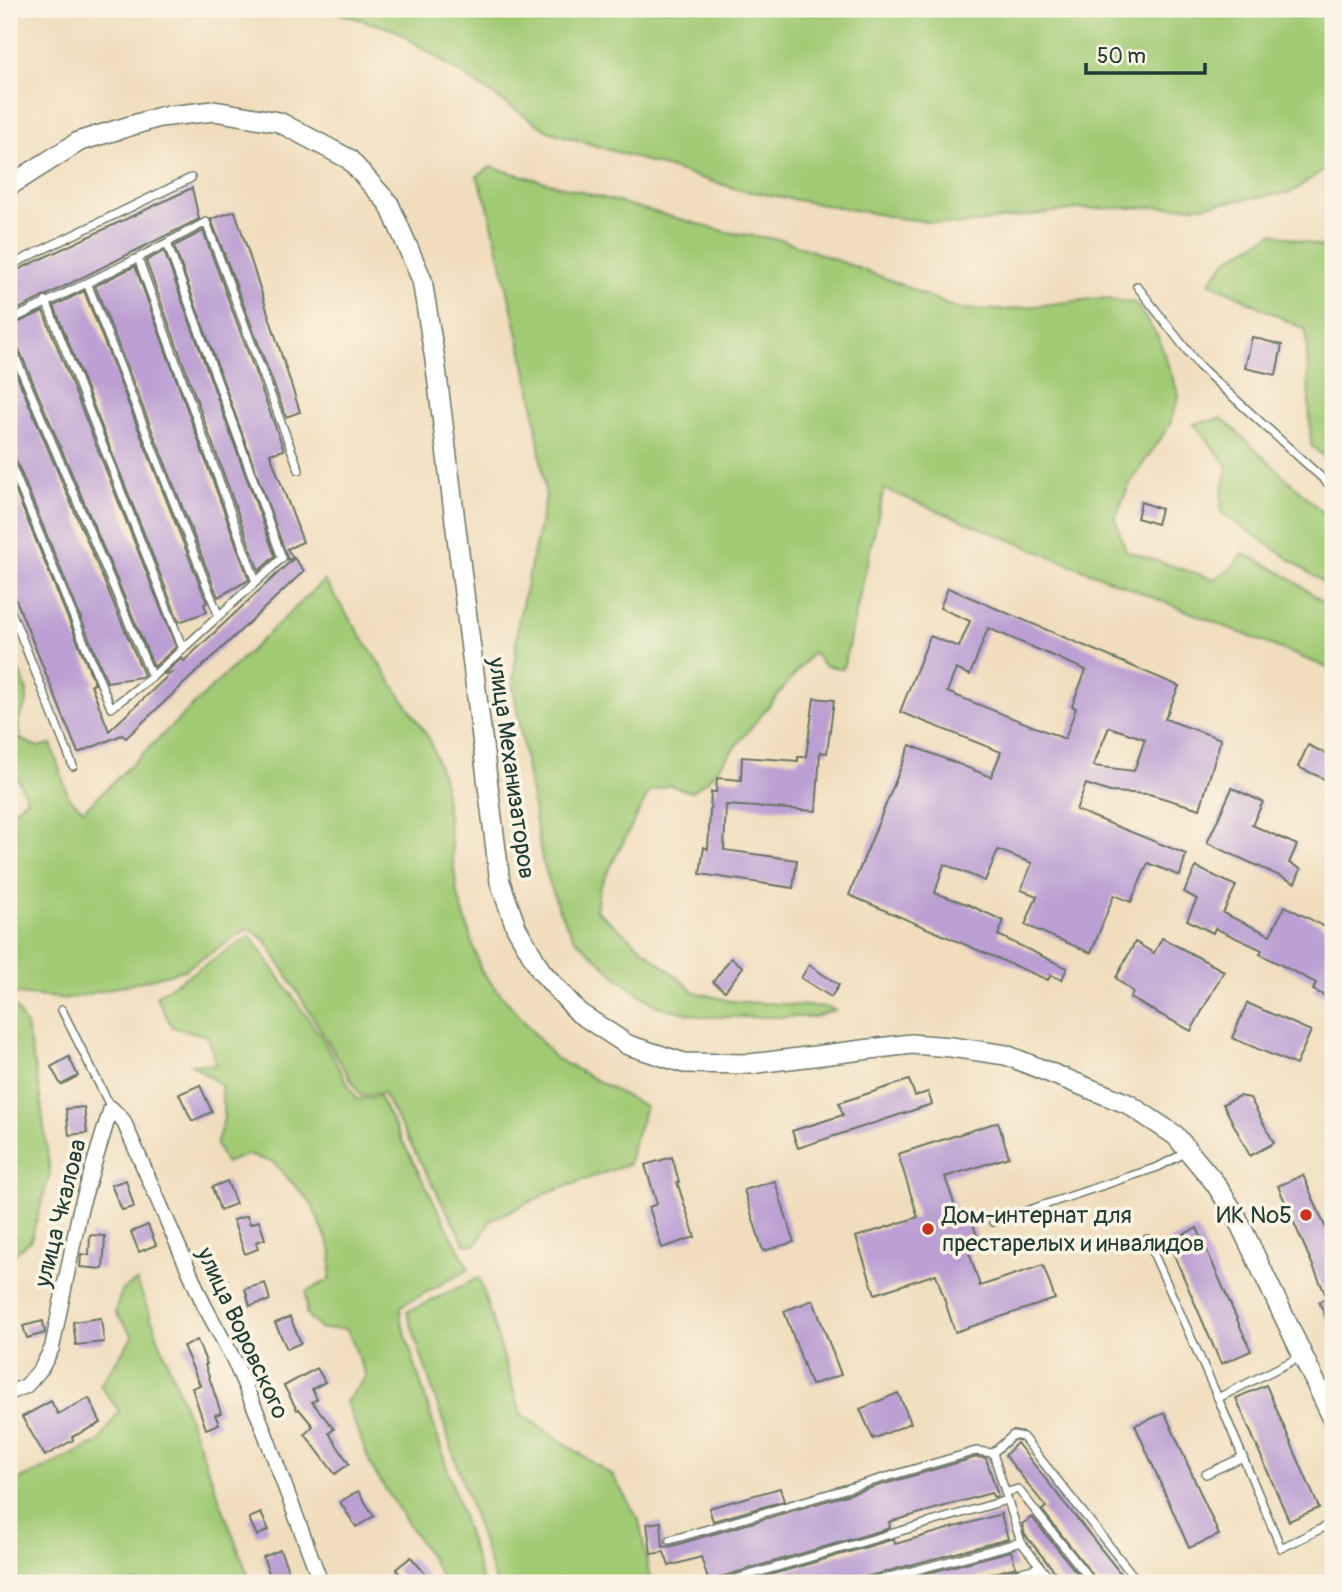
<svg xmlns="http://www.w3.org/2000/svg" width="1342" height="1592" viewBox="0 0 1342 1592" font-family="Pangolin,sans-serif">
<rect width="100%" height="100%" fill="#fcf5e5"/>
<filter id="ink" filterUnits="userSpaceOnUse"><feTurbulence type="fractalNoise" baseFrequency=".0143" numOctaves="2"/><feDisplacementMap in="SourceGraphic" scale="14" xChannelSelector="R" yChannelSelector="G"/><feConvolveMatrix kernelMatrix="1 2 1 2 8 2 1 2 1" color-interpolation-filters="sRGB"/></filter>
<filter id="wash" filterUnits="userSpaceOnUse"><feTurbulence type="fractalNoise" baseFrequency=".00686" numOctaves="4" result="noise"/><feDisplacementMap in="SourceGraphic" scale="28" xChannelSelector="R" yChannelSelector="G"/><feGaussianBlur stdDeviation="1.57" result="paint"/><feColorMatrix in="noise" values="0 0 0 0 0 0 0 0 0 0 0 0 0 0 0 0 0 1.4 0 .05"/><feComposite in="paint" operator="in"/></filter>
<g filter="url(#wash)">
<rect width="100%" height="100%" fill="#f0ddbd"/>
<g fill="#a1ca75" stroke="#608454" stroke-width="2">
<path d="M325,9H1333V163L1292,192L1201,206L1077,209L957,225L899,218L740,190L548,131L395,30Z"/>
<path d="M491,167L727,232L783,240L890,280L958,309L1003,310L1100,298L1135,303L1158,337L1179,396L1169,426L1130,483L1115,518L1126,551L1213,579L1229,570L1243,554C1277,567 1305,588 1333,610V670L884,489L843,669L824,665L813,652L708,780L691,792L669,785L649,792L599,889L596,910L695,992L730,1001L826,1007L835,1010L815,1017H704L657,1006L621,981L574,938L559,910L542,860L513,686L518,623L546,497L532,395L488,206L477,176Z"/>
<path d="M1273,233L1333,250V465L1311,445L1306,330L1209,282L1228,259Z"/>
<path d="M1222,418L1333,522V589L1222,513L1221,497L1228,466L1194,424Z"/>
<path d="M324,580L430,740L443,779L457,892L481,971L555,1058L646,1107L633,1144L629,1164L548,1193L491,1220L476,1245L465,1244L383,1093L361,1096L266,941L249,928L184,970L146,980L68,999L9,993V815L27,798L9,761V664L19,671L27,690V703L18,720L20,739L38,747L51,744L69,798L84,810Z"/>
<path d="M250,936L322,1038L357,1100L379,1096L469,1269L401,1306V1320L483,1583H443L437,1568L373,1470L346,1402L366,1376L347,1329H320L306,1314V1292L330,1279L332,1251L311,1203L273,1162L247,1155L225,1163L216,1144L224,1119L221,1085L191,1064L216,1065L208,1036L172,1027L156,996Z"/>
<path d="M9,1006L16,1008L26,1026L39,1088L50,1173L31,1240L9,1259Z"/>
<path d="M479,1278L521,1414L613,1476L639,1520L651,1583H496L407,1312Z"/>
<path d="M137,1281L251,1583H9V1485L99,1442L119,1411L100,1385L133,1336L115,1312L122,1290Z"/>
</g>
<g id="blocks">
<g fill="#bca0d3" fill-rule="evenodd">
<path d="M192,188L199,219L9,314V274Z"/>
<path d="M235,211L300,412L286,417L211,219Z"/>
<path d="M203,231L284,450L270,454L303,542L287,549L293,557L288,560L174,246Z"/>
<path d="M164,251L275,556L259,571L146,261Z"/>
<path d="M135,266L249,580L218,597L95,286Z"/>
<path d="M84,291L207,603L204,604L207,612L179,622L54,306Z"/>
<path d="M43,311L176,647L154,667L15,340L9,336V327Z"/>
<path d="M1252,337L1282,345L1276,375L1245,368Z"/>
<path d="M9,357L144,675L141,677L107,682L15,458L9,454Z"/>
<path d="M9,475L95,684L91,685L109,731L171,673L164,674L182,658L184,661L294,558L304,571L126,738L122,735L78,753L9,583Z"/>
<path d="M1141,502L1161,509L1157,524L1137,518Z"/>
<path d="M948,588L1179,686L1165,719L1221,739L1200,809L1149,794L1110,792L1086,784L1076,810L1186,854L1180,876L1148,863L1131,902L1114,895L1091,953L1025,925L1037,896L1021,890L1032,863L998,850L985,881L944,864L935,893L967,904L1004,921L998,935L1067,968L1062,980L1051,975L1048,980L849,895L910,745L991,777L1001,752L900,712L930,636L959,647L970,621L940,608ZM988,628L1086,670L1072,706L1076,708L1065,739L947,692L956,669L970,675ZM1109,727L1145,739L1134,771L1093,766Z"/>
<path d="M814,698L834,700L827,753L820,752L816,811L726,805L724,850L797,860L793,888L700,874L704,847L708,849L711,792H716L717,778L741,780L742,757L798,761V757H806Z"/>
<path d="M1308,745L1333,757V783L1298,767Z"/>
<path d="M1232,788L1263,802L1252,825L1297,845L1289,863L1301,869L1295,883L1207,843Z"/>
<path d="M1196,867L1236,886L1223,913L1270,935L1285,906L1333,931V990L1329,998L1313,990L1316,983L1260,954L1262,950L1215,928L1213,933L1187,920L1197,899L1184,892Z"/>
<path d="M1162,938L1224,971L1191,1031L1130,998L1133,992L1116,978L1135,942L1154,953Z"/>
<path d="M731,958L743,967L725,991L713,982Z"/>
<path d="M809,965L839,985L831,997L801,978Z"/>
<path d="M1247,1003L1311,1031L1296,1065L1232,1038Z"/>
<path d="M69,1057L78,1076L61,1085L51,1067Z"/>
<path d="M909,1080L915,1096L928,1092L932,1104L798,1148L792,1131L843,1115L839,1103Z"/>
<path d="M200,1085L212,1112L192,1121L179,1094Z"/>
<path d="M1239,1096L1250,1098L1274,1143L1250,1156L1223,1104Z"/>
<path d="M84,1107L87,1133L69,1135L66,1109Z"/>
<path d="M998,1122L1009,1157L945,1177L960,1221L971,1218L980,1246L968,1249L980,1286L1043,1265L1055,1299L955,1332L936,1274L875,1294L856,1237L918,1217L898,1154Z"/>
<path d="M672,1157L679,1182H677L695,1237L662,1248L649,1207L657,1204L645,1165Z"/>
<path d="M1303,1175L1333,1245V1333L1319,1302L1327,1298L1278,1186Z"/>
<path d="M126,1180L134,1207L122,1210L111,1185Z"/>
<path d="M227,1181L236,1204L220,1210L212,1187Z"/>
<path d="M775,1181L794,1242L763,1251L744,1190Z"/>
<path d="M247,1216L250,1224L259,1221L265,1239L256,1242L258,1249L245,1254L233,1220Z"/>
<path d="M148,1225L156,1245L139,1252L131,1232Z"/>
<path d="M1197,1228L1251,1351L1221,1364L1168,1241Z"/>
<path d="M90,1235L105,1236L103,1269L80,1267L81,1254L89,1255Z"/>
<path d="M265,1283L270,1300L250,1306L245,1289Z"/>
<path d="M813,1300L841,1375L811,1385L784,1311Z"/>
<path d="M290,1317L301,1343L287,1349L275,1323Z"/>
<path d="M101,1318L104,1342L76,1345L73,1322Z"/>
<path d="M43,1321L45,1333L27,1338L23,1326Z"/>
<path d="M197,1340L207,1364L205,1365L221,1413L215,1415L219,1424L206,1429L192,1388L200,1385L183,1346Z"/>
<path d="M317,1368L325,1382L312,1389L317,1399L312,1402L334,1429L329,1433L349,1464L335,1474L305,1434L313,1426L299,1409L297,1410L284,1386Z"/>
<path d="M1266,1385L1319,1508L1289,1521L1236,1398Z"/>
<path d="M898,1393L911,1423L873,1439L860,1409Z"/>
<path d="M89,1398L101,1423L72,1437L73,1440L45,1456L22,1417L51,1401L58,1414Z"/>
<path d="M1165,1413L1219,1535L1189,1548L1135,1425Z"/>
<path d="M1017,1443L1128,1583H1099L1042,1510L1046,1507L1005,1455Z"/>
<path d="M977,1457L986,1458L998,1496L994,1497L991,1493L889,1522L890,1528L720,1577L716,1583H709L701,1557L669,1566L664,1552L651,1554L647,1524L661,1522L663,1547L672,1546Z"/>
<path d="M780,1488L784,1501L713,1521L709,1508Z"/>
<path d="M358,1491L374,1516L356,1527L340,1502Z"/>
<path d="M261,1513L269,1530L257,1536L249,1518Z"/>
<path d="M1001,1514L1008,1539L865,1577L861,1583H840L839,1578L821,1583H743L894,1539L895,1544Z"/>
<path d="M1032,1517L1085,1583H1064L1025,1535L1022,1524Z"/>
<path d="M280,1550L291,1577L273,1583L263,1557Z"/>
<path d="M1011,1551L1016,1567L979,1577L975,1583H965V1579L948,1583H890Z"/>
<path d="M411,1557L433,1583H407L396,1569Z"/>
</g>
</g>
</g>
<g filter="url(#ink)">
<use href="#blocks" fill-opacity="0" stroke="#687564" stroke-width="2"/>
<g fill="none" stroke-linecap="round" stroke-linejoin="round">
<defs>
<g id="service">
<path d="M138,258L256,582"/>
<path d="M9,266L191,178"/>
<path d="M87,283L218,614"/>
<path d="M1137,286L1199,366L1333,488"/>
<path d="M46,301L183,649"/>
<path d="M9,321L138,258L206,222L299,470"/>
<path d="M9,342L152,677"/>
<path d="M9,460L111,708L152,677L282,558L167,243"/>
<path d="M9,606L73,766"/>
<path d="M62,1010L111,1108"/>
<path d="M993,1222L1158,1167L1187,1152"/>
<path d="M1147,1239L1218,1398L1281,1548L1333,1523"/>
<path d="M1218,1398L1302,1356"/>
<path d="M1206,1474L1243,1457"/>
<path d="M1005,1493L1018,1489L1093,1583"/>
<path d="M670,1540L976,1451L993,1453"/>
<path d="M722,1583L1007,1500"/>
<path d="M867,1583L1021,1542"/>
<path d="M981,1583L1040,1567"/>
<path d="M1053,1583L1021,1542L993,1453L1013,1435L1023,1437L1139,1583"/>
</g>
<path id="minor" d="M9,1393L26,1386L41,1369L52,1348L80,1210L111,1108L123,1120L204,1305L233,1358L260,1420L321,1583"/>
<path id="secondary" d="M9,186L80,141L160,117L214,111L279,122L349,159L389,204L422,280L435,360L500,882L516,927L541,971L579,1013L628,1045L684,1063L750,1064L911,1044L951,1047L1006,1055L1128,1104L1175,1135L1215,1183L1236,1216L1333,1419"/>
</defs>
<use href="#service" stroke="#687564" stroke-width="10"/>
<use href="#minor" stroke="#687564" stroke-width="17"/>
<use href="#secondary" stroke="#687564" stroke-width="22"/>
<use href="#service" stroke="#fff" stroke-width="7"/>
<use href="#minor" stroke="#fff" stroke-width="14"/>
<use href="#secondary" stroke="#fff" stroke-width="19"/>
</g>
</g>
<g fill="#c8321e" stroke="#fcf5e5" stroke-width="2.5">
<circle cx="1306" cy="1215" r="7"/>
<circle cx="928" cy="1229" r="7"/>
</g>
<g text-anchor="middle" stroke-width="7" stroke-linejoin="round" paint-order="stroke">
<g font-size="24" fill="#1f3d34" stroke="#fcf5e5">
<text transform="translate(512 768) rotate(82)" y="8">улица Механизаторов</text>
<text transform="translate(60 1213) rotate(-76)" y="8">улица Чкалова</text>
<text transform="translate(243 1333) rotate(65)" y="8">улица Воровского</text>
</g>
<g font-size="24" fill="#1f3d34" stroke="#fcf5e5" text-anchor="start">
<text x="942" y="1223">Дом-интернат для<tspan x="942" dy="28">престарелых и инвалидов</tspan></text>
<text x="1292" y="1223" text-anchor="end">ИК №5</text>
</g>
</g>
<rect width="1342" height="1592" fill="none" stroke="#fcf5e5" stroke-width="35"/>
<path d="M1086 63v10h119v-10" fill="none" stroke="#1f3d34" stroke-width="3.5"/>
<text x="1097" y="63" font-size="21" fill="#1f3d34" stroke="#fcf5e5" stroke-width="5" paint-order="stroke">50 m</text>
</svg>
